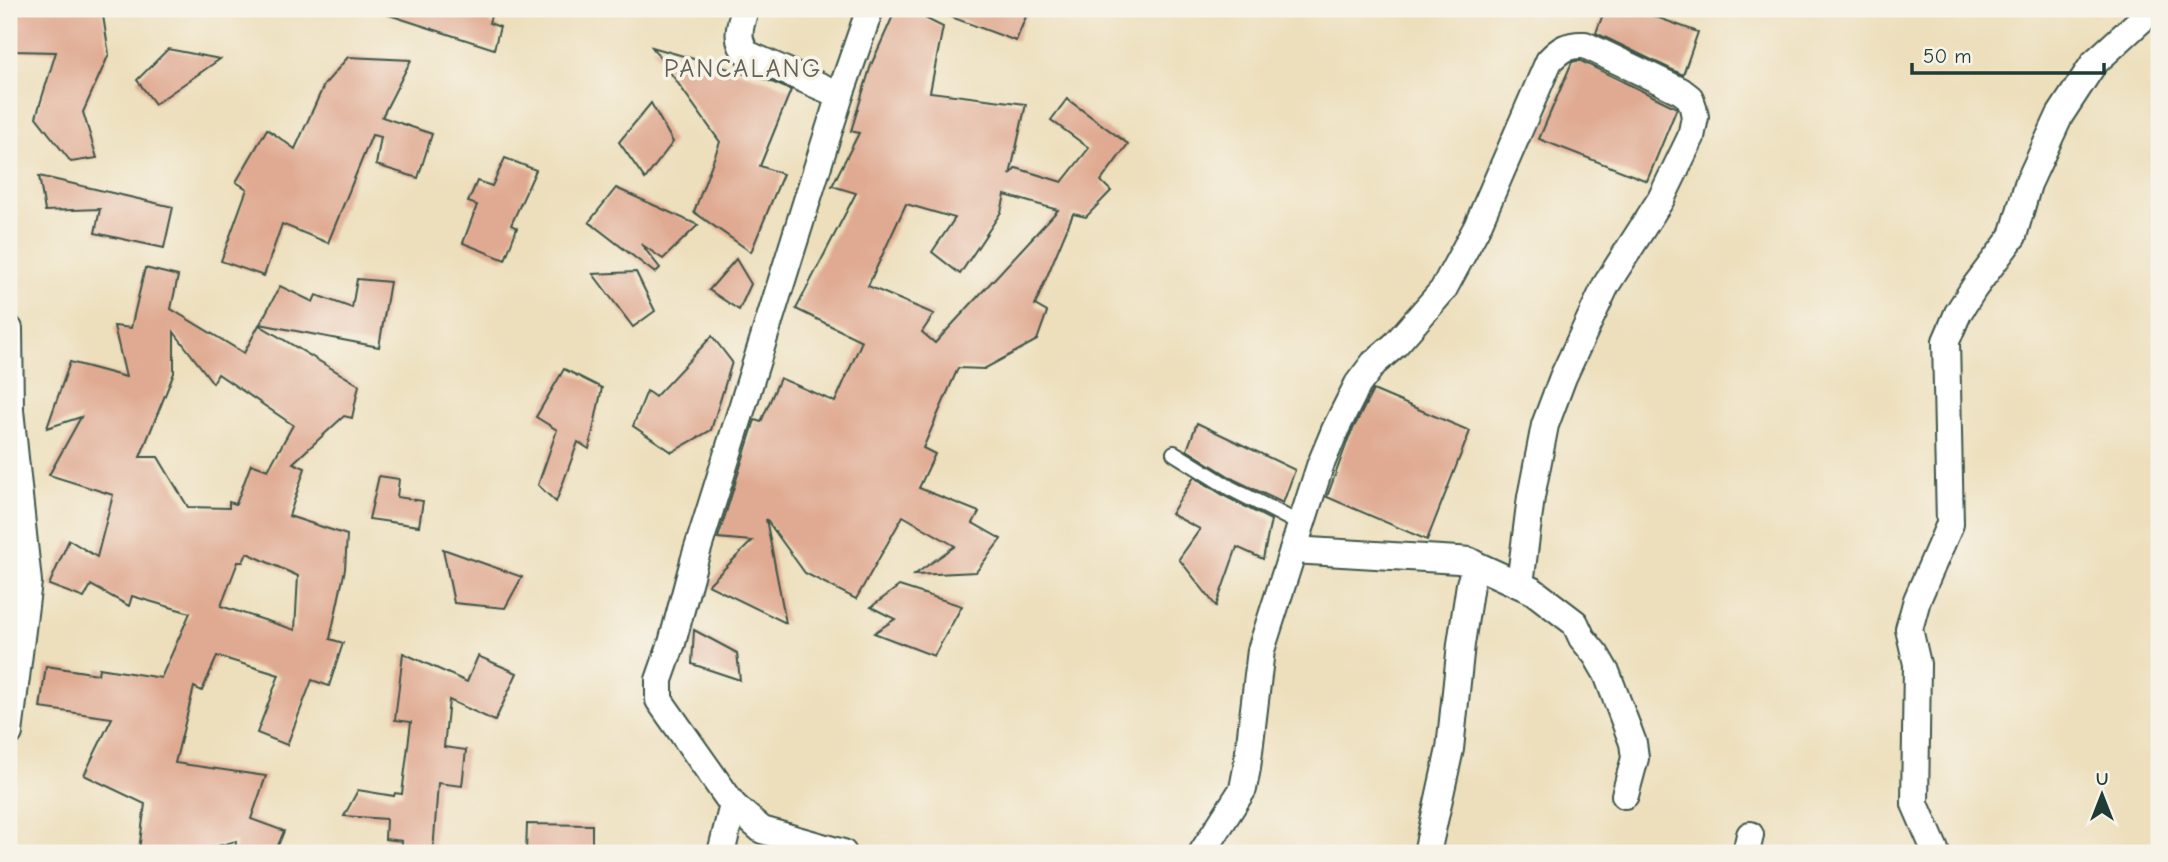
<svg xmlns="http://www.w3.org/2000/svg" width="2168" height="862" viewBox="0 0 2168 862" font-family="'Comic Neue',sans-serif">
<rect width="100%" height="100%" fill="#f7f3e8"/>
<filter id="ink" filterUnits="userSpaceOnUse"><feTurbulence type="fractalNoise" baseFrequency=".0143" numOctaves="2"/><feDisplacementMap in="SourceGraphic" scale="14" xChannelSelector="R" yChannelSelector="G"/><feConvolveMatrix kernelMatrix="1 2 1 2 8 2 1 2 1" color-interpolation-filters="sRGB"/></filter>
<filter id="wash" filterUnits="userSpaceOnUse"><feTurbulence type="fractalNoise" baseFrequency=".00686" numOctaves="4" result="noise"/><feDisplacementMap in="SourceGraphic" scale="28" xChannelSelector="R" yChannelSelector="G"/><feGaussianBlur stdDeviation="1.57" result="paint"/><feColorMatrix in="noise" values="0 0 0 0 0 0 0 0 0 0 0 0 0 0 0 0 0 1.4 0 .05"/><feComposite in="paint" operator="in"/></filter>
<g filter="url(#wash)">
<rect width="100%" height="100%" fill="#eddfbc"/>
<g id="blocks">
<g fill="#e0aa92" fill-rule="evenodd">
<path d="M9,9H102L109,54L83,112L97,158L71,162L36,117L56,52L13,51Z"/>
<path d="M383,9H493L489,23L500,27L494,49L383,13Z"/>
<path d="M896,9H907L943,27L930,92L1026,104L1010,175L1016,168L1062,182L1089,148L1051,120L1067,99L1128,144L1101,181L1111,191L1086,217L1073,214L1035,305L1047,312L1037,340L984,369L958,368L923,448L935,454L919,488L979,512L973,523L1001,539L976,572L914,575L955,546L903,516L856,599L805,573L766,519L786,623L708,585L752,541L718,538L754,423L755,420L761,422L780,378L835,402L862,341L796,309L856,193L832,186L859,133L851,131L871,65ZM1005,195L1058,210L935,343L922,332L934,314L868,286L906,204L955,218L932,252L960,274L1001,212Z"/>
<path d="M936,9H1029L1016,41L935,11Z"/>
<path d="M1605,9H1634L1698,32L1683,75L1596,33Z"/>
<path d="M652,47L767,80L791,90L760,166L783,174L751,252L694,212L720,142Z"/>
<path d="M168,49L220,59L155,104L137,80Z"/>
<path d="M348,57L411,60L382,117L432,134L418,178L376,165L381,137L372,135L328,243L282,224L264,276L221,261L247,189L236,182L267,129L295,149L324,85Z"/>
<path d="M1576,61H1581L1677,108L1647,181L1539,139L1572,62Z"/>
<path d="M651,103L673,142L645,179L619,142Z"/>
<path d="M505,158L536,170L511,225L517,228L505,260L463,243L477,205L468,202L477,181L492,186Z"/>
<path d="M39,176L173,207L164,248L95,233L100,209L45,211Z"/>
<path d="M616,188L698,225L663,259L641,244L660,268L655,273L589,222Z"/>
<path d="M736,259L751,284L739,310L709,290Z"/>
<path d="M145,268L178,276L171,309L244,353L259,325L359,385L352,418L344,416L293,463L305,468L289,516L347,535L345,569L330,639L343,643L329,686L312,680L287,745L257,733L279,675L217,656L202,691L194,687L175,763L266,776L251,819L284,831L275,853H235L236,841L192,853H162L139,850L145,804L84,775L112,718L40,708L46,666L98,674L99,668L161,678L190,613L132,596L129,606L91,585L84,598L49,585L69,540L97,557L113,495L49,475L81,417L47,428L70,362L126,377L114,326L131,328ZM174,332L213,383L218,374L293,425L268,470L251,464L236,504L229,502V508L188,507L158,457H140L174,373ZM247,553L298,576L295,630L221,606L238,562H243Z"/>
<path d="M636,272L655,311L633,327L593,274Z"/>
<path d="M357,279L390,282L379,347L260,324L280,286L313,302L316,295L352,308Z"/>
<path d="M712,336L732,362L711,430L672,452L633,426L647,391L655,397Z"/>
<path d="M564,369L602,388L589,449L578,442L556,502L538,485L557,430L536,417Z"/>
<path d="M1373,390L1470,431L1427,540L1327,497L1349,437Z"/>
<path d="M1197,423L1295,470L1283,503L1235,480L1187,450Z"/>
<path d="M379,476L399,479L397,497L423,501L419,526L369,519Z"/>
<path d="M1194,477L1226,497L1271,520L1263,559L1237,547L1216,606L1179,559L1200,529L1171,514Z"/>
<path d="M443,549L522,577L505,608L454,603Z"/>
<path d="M899,586L962,606L934,656L874,633L895,619L871,607Z"/>
<path d="M694,630L737,653L740,680L692,664Z"/>
<path d="M403,653L467,682L478,656L517,673L495,721L449,700L444,747L466,750L462,786L438,783L433,853H401L402,841L385,839L386,819L344,816L358,790L394,796L395,793L402,794L411,722L395,720Z"/>
<path d="M527,824L592,825V853H526Z"/>
</g>
</g>
</g>
<g filter="url(#ink)">
<use href="#blocks" fill-opacity="0" stroke="#3e5548" stroke-width="2"/>
<g fill="none" stroke-linecap="round" stroke-linejoin="round">
<defs>
<path id="lane" d="M1174,453L1230,488L1302,525"/>
<g id="street">
<path d="M745,9C740,26 734,41 749,55L840,95"/>
<path d="M9,329L10,410L28,582L9,733"/>
<path d="M1293,550L1458,560L1469,561L1476,565L1470,584L1461,644L1450,749L1427,853"/>
<path d="M1476,565L1533,591L1575,623L1582,638L1596,655L1607,674L1633,743L1635,758L1625,795"/>
<path d="M721,853L733,805"/>
<path d="M843,853L762,830L733,805L659,700V680L672,643L694,561L840,95L870,9"/>
<path d="M1202,853L1243,789L1247,768L1261,650L1320,466L1335,430L1358,384L1374,363L1395,345L1443,290L1477,227L1549,61C1560,49 1568,44 1585,45L1681,91L1690,98L1693,107L1695,117L1691,137L1661,199L1606,285L1563,377L1545,425L1531,497L1520,584"/>
<path d="M1746,853L1750,835"/>
<path d="M1935,853V850L1915,804L1917,664L1909,629L1917,600L1950,524L1946,341L1958,313L1974,288L2013,236L2028,184L2060,115L2094,63L2153,9"/>
</g>
</defs>
<use href="#lane" stroke="#3e5548" stroke-width="18"/>
<use href="#street" stroke="#3e5548" stroke-width="30"/>
<use href="#lane" stroke="#fff" stroke-width="14"/>
<use href="#street" stroke="#fff" stroke-width="26"/>
</g>
</g>
<g text-anchor="middle" stroke-width="7" stroke-linejoin="round" paint-order="stroke">
<g font-size="26" letter-spacing="2" fill="#636355" stroke="#f7f3e8">
<text x="743" y="77">PANCALANG</text>
</g>
</g>
<rect width="2168" height="862" fill="none" stroke="#f7f3e8" stroke-width="35"/>
<g transform="translate(2102 795)" stroke="#f7f3e8" stroke-width="5" paint-order="stroke">
<path d="M0-5L12 26L0 18L-12 26Z" fill="#1f3d34"/>
<text y="-10" font-size="19" font-weight="bold" text-anchor="middle" fill="#1f3d34">U</text>
</g>
<path d="M1912 63v10h192v-10" fill="none" stroke="#1f3d34" stroke-width="3.5"/>
<text x="1923" y="63" font-size="21" fill="#1f3d34" stroke="#f7f3e8" stroke-width="5" paint-order="stroke">50 m</text>
</svg>
